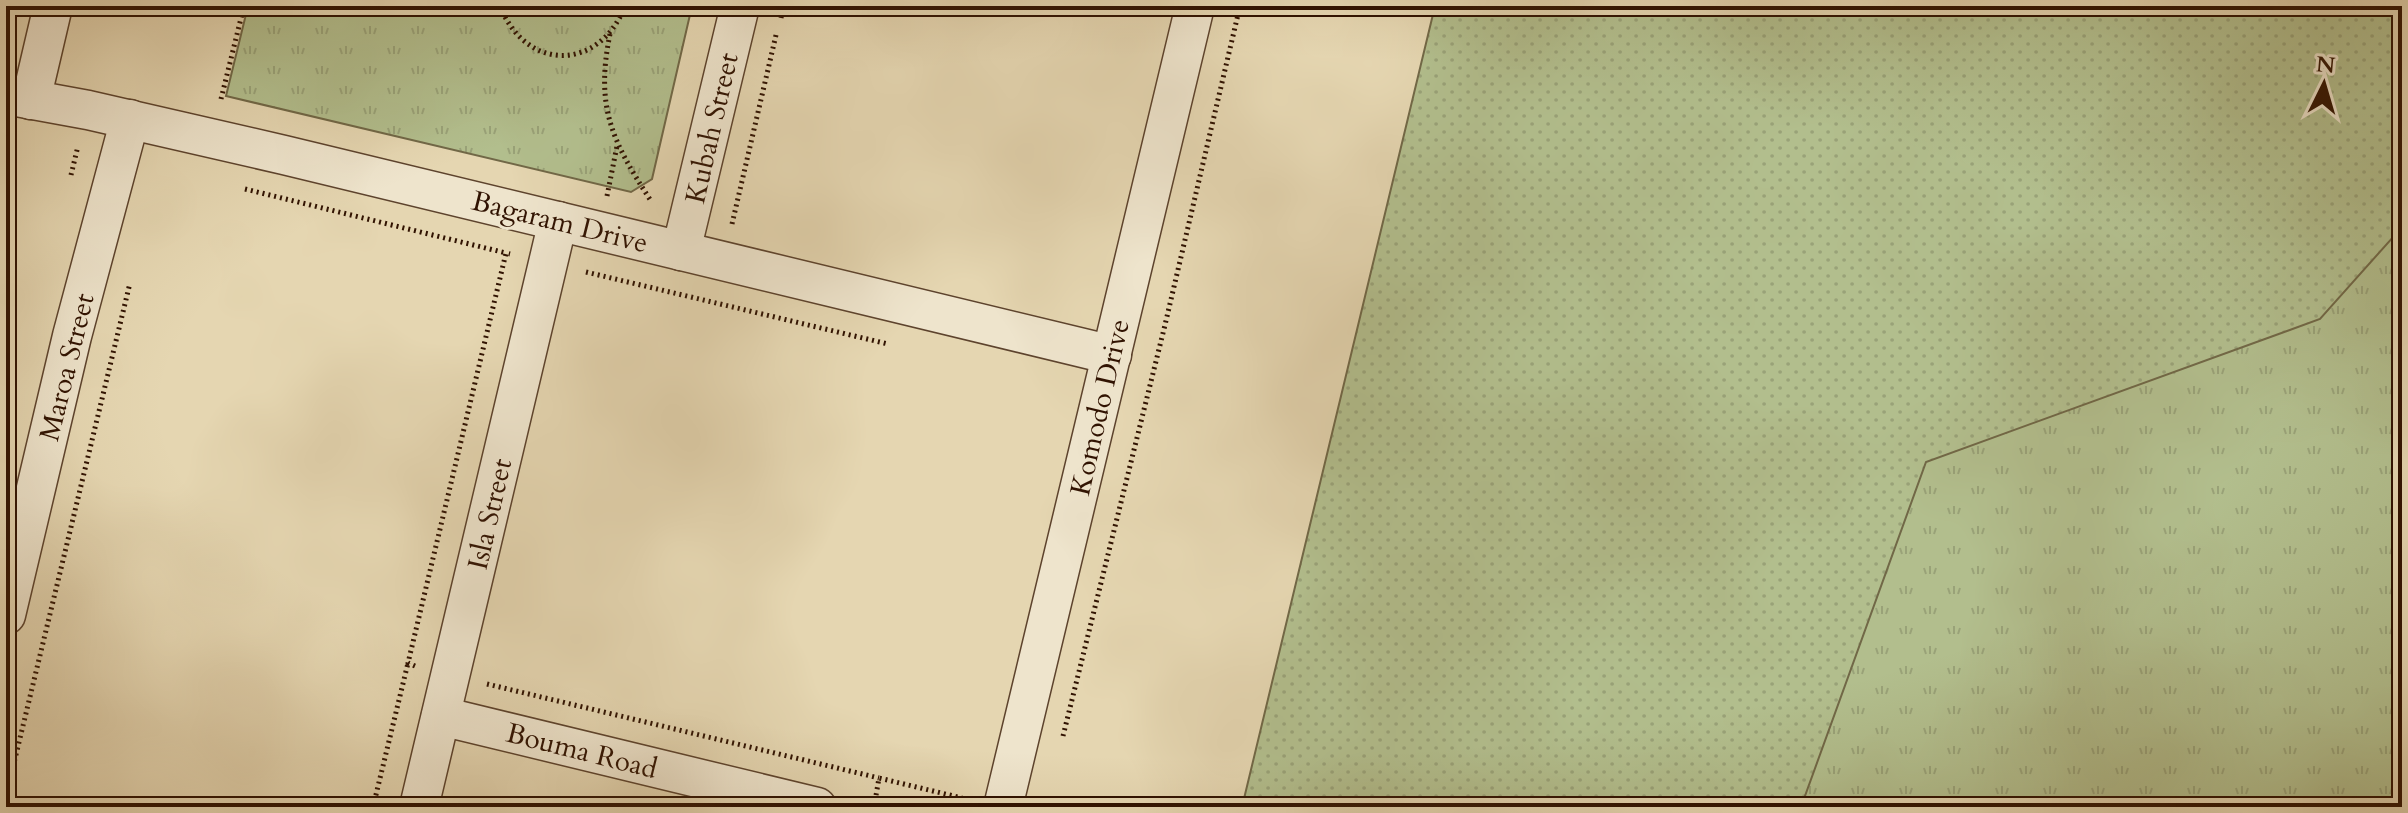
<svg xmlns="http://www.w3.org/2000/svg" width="2408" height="813" viewBox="0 0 2408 813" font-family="Cardo,serif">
<defs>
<pattern id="grass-dots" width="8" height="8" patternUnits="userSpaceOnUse" patternTransform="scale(2)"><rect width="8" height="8" fill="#b2be8d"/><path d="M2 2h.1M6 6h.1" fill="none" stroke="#99a278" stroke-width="1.8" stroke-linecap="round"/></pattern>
<pattern id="park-tufts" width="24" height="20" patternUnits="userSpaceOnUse" patternTransform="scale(2)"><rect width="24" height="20" fill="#b2be8d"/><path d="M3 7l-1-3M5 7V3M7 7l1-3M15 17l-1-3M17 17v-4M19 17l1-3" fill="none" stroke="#99a278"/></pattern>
</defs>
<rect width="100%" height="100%" fill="#e5d6b1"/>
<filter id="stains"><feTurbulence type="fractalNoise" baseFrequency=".0025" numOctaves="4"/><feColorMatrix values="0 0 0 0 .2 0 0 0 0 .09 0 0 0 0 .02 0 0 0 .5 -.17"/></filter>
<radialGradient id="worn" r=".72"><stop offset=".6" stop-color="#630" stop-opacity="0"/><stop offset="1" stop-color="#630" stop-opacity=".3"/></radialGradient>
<path fill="url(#grass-dots)" stroke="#716847" stroke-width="2" d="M1435,6H2402V807H1242Z"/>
<g fill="url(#park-tufts)" stroke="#716847" stroke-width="2">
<path d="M248,6H692L652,179L631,192L226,96Z"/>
<path d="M2402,227V807H1801L1926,462L2320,319Z"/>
</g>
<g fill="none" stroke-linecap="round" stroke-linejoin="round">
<defs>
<g id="street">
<path d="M6,95L88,110L284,155L1112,355"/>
<path d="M31,100L53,6"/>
<path d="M681,251L740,6"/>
<path d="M6,615L72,336L130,119"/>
<path d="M441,716L817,807"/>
<path d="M419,807L558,221"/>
<path d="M1003,807L1195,6"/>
</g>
</defs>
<use href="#street" stroke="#5d432d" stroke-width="41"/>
<g stroke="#301201" stroke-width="5" stroke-dasharray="2 4" stroke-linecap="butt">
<path d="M500,6C526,72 599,72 625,6"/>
<path d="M781,18L783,6"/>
<path d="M610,34C595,107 612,141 651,201"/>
<path d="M221,99L244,6"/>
<path d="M71,175L78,146"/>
<path d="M245,189L506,253"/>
<path d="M607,196L617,146"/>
<path d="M732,224L776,35"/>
<path d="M586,272L888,344"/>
<path d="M415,666L408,663L506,253L510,254"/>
<path d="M487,684L879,778"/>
<path d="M1063,736L1165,325L1240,6"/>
<path d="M6,796L130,283"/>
<path d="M373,807L408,663"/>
<path d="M874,807L879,778L962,798"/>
</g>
<use href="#street" stroke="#eee4cc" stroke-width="38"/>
</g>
<g text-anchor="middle" stroke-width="6" stroke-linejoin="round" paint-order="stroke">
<g font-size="28" fill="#301201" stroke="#eee4cc">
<text transform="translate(711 128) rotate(-77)" y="10">Kubah Street</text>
<text transform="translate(560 221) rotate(14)" y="10">Bagaram Drive</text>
<text transform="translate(66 367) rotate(-76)" y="10">Maroa Street</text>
<text transform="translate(1099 407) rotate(-77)" y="10">Komodo Drive</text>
<text transform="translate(489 514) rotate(-77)" y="10">Isla Street</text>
<text transform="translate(582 750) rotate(14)" y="10">Bouma Road</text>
</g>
</g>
<rect width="2408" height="813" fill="none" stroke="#e5d6b1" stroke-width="32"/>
<rect x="8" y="8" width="2392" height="797" fill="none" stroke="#301201" stroke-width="4"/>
<rect x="16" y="16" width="2376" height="781" fill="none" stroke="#301201" stroke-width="2"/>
<g transform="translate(2324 84) rotate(5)" stroke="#eee4cc" stroke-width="6" paint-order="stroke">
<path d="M0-6L14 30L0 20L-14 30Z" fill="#301201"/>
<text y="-12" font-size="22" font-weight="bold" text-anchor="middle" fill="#301201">N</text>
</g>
<rect width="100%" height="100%" filter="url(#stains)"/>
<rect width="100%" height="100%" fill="url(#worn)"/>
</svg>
